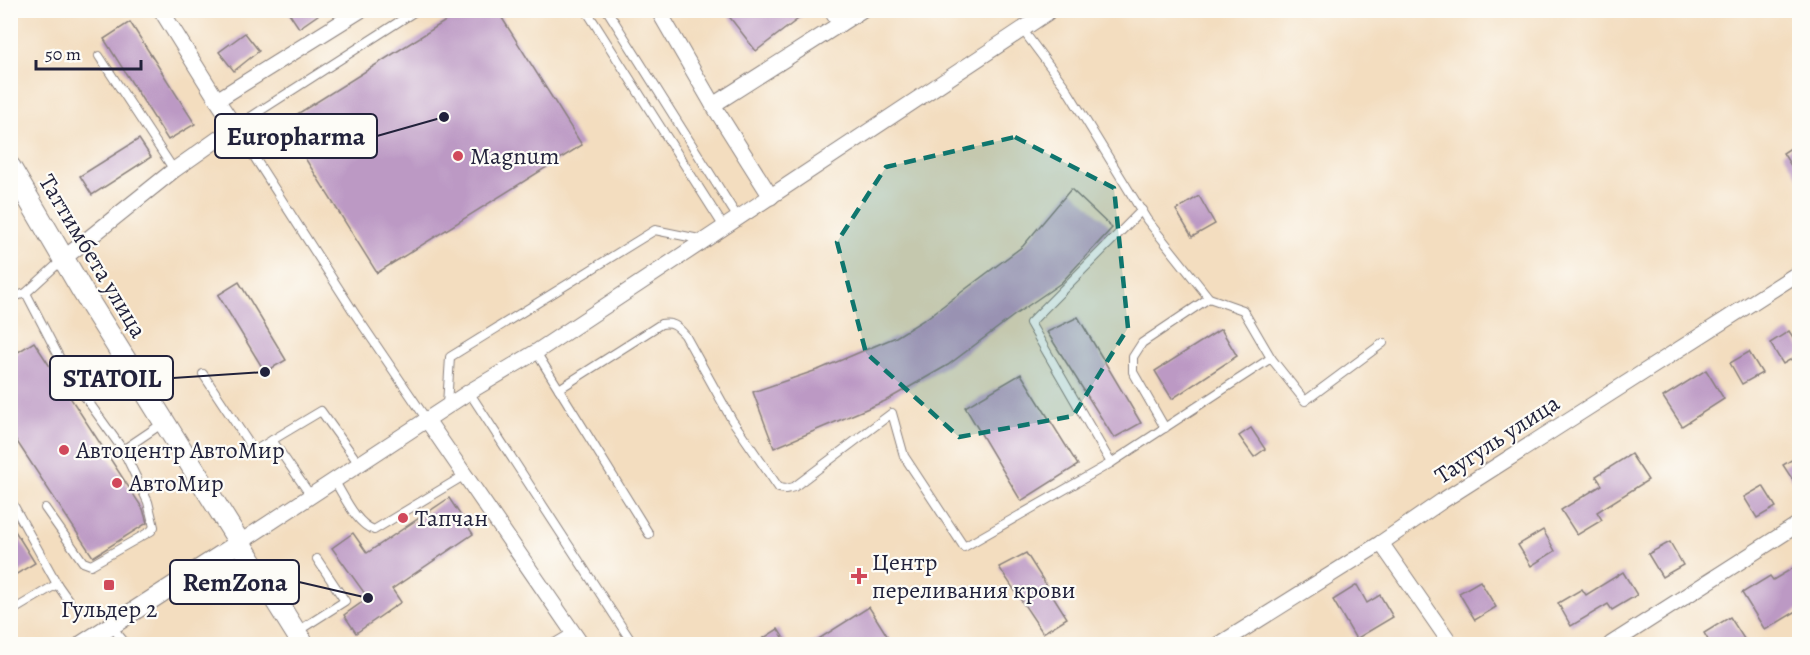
<svg xmlns="http://www.w3.org/2000/svg" width="1810" height="655" viewBox="0 0 1810 655" font-family="Alegreya,serif">
<rect width="100%" height="100%" fill="#fdfcf7"/>
<filter id="ink" filterUnits="userSpaceOnUse"><feTurbulence type="fractalNoise" baseFrequency=".0167" numOctaves="2"/><feDisplacementMap in="SourceGraphic" scale="12" xChannelSelector="R" yChannelSelector="G"/><feConvolveMatrix kernelMatrix="1 2 1 2 8 2 1 2 1" color-interpolation-filters="sRGB"/></filter>
<filter id="wash" filterUnits="userSpaceOnUse"><feTurbulence type="fractalNoise" baseFrequency=".008" numOctaves="4" result="noise"/><feDisplacementMap in="SourceGraphic" scale="24" xChannelSelector="R" yChannelSelector="G"/><feGaussianBlur stdDeviation="1.35" result="paint"/><feColorMatrix in="noise" values="0 0 0 0 0 0 0 0 0 0 0 0 0 0 0 0 0 1.4 0 .05"/><feComposite in="paint" operator="in"/></filter>
<g filter="url(#wash)">
<rect width="100%" height="100%" fill="#f3ddbf"/>
<g id="blocks">
<g fill="#bc99c4">
<path d="M287,10H325L299,28Z"/>
<path d="M463,10H497L582,145L377,273L283,123Z"/>
<path d="M724,10H810L756,51Z"/>
<path d="M130,22L195,124L168,140L104,39Z"/>
<path d="M245,33L259,51L234,71L219,52Z"/>
<path d="M139,139L151,157L92,195L80,176Z"/>
<path d="M1800,142V180L1783,153Z"/>
<path d="M1071,189L1112,228L1061,283L1016,314L948,365L885,401L774,448L753,392L820,369L896,337L927,318L1023,246Z"/>
<path d="M1199,196L1215,224L1192,237L1176,210Z"/>
<path d="M239,282L286,360L265,372L218,295Z"/>
<path d="M1078,317L1141,423L1114,438L1047,332Z"/>
<path d="M1221,329L1237,356L1172,399L1155,371Z"/>
<path d="M1789,331L1800,348V354L1783,364L1770,343Z"/>
<path d="M34,342L143,509L147,523L93,557L10,431V357Z"/>
<path d="M1749,352L1762,373L1742,384L1730,363Z"/>
<path d="M1706,370L1724,399L1682,426L1663,397Z"/>
<path d="M1021,374L1078,465L1021,501L965,407Z"/>
<path d="M1251,428L1265,449L1254,457L1239,436Z"/>
<path d="M1631,454L1648,480L1597,512L1602,520L1577,535L1561,510L1602,485L1596,476Z"/>
<path d="M1800,455V491L1783,465Z"/>
<path d="M1763,486L1776,507L1757,518L1744,497Z"/>
<path d="M449,498L473,534L392,589L401,602L356,633L344,615L368,598L332,548L353,533L367,553Z"/>
<path d="M10,523L35,563L10,578Z"/>
<path d="M1543,530L1555,551L1531,566L1518,545Z"/>
<path d="M1670,542L1683,565L1662,577L1648,554Z"/>
<path d="M1026,553L1067,618L1043,633L999,567Z"/>
<path d="M1800,564V609L1765,630L1742,593L1770,576L1773,580Z"/>
<path d="M1623,572L1637,595L1612,610L1608,604L1571,626L1558,603L1582,589L1586,595Z"/>
<path d="M1480,581L1496,607L1475,620L1459,593Z"/>
<path d="M1357,585L1367,603L1380,595L1393,617L1356,639L1333,600Z"/>
<path d="M869,607L893,645H809Z"/>
<path d="M1730,617L1748,645H1711L1704,633Z"/>
<path d="M778,629L788,645H753Z"/>
</g>
</g>
</g>
<g filter="url(#ink)">
<use href="#blocks" fill-opacity="0" stroke="#8a807d" stroke-width="1.5"/>
<g fill="none" stroke-linecap="round" stroke-linejoin="round">
<defs>
<g id="service">
<path d="M417,10L235,127L355,314L427,420"/>
<path d="M586,10L724,227"/>
<path d="M607,10L738,218"/>
<path d="M1022,29L1066,88L1147,220L1209,298L1243,310L1271,358L1305,401L1383,343"/>
<path d="M99,56L174,170"/>
<path d="M26,293L67,372L123,450L148,502L154,527L151,531L91,565L83,562L45,508"/>
<path d="M10,298L26,293L62,260"/>
<path d="M536,352L649,534"/>
<path d="M203,374L254,451L321,411L359,464"/>
<path d="M559,389L661,324C673,322 677,326 685,335L732,420L779,488L786,489L794,487L892,413L904,456L964,547L1111,463L1271,358"/>
<path d="M469,392L633,644"/>
<path d="M447,405L450,357L655,230L704,240"/>
<path d="M1165,428L1133,372V357L1142,343L1209,298"/>
<path d="M272,440L311,496"/>
<path d="M123,450L163,423"/>
<path d="M1111,463L1030,323L1142,210"/>
<path d="M334,480C344,496 356,524 374,530L465,475"/>
<path d="M10,499L57,584"/>
<path d="M10,612L57,584L69,601"/>
<path d="M112,627L126,644"/>
<path d="M298,631L345,601L317,559"/>
<path d="M553,644L573,632"/>
</g>
<g id="minor">
<path d="M161,10L217,100L361,10"/>
<path d="M658,10L713,105L771,197"/>
<path d="M831,10L840,24"/>
<path d="M713,105L862,10"/>
<path d="M63,259L174,170L235,127L217,100"/>
<path d="M427,420L581,644"/>
<path d="M239,543L469,392L536,352L1047,13"/>
<path d="M1381,543L1451,644"/>
<path d="M1220,644L1381,543L1442,501L1800,272"/>
<path d="M1611,644L1800,523"/>
</g>
<path id="tertiary" d="M83,644L239,543"/>
<path id="secondary" d="M10,167L83,292L303,644"/>
</defs>
<use href="#service" stroke="#8a807d" stroke-width="10"/>
<use href="#minor" stroke="#8a807d" stroke-width="17"/>
<use href="#tertiary" stroke="#8a807d" stroke-width="20"/>
<use href="#secondary" stroke="#8a807d" stroke-width="23"/>
<use href="#service" stroke="#fff" stroke-width="8"/>
<use href="#minor" stroke="#fff" stroke-width="15"/>
<use href="#tertiary" stroke="#fff" stroke-width="18"/>
<use href="#secondary" stroke="#fff" stroke-width="21"/>
</g>
</g>
<path fill="#0f766e" fill-opacity="0.2" stroke="#0f766e" stroke-width="4.5" stroke-dasharray="12 8" stroke-linejoin="round" d="M1015,137L1114,188L1128,328L1073,416L959,437L866,353L837,242L886,167Z"/>
<g fill="#d1495b" stroke="#fdfcf7" stroke-width="2">
<circle cx="458" cy="156" r="6"/>
<circle cx="64" cy="450" r="6"/>
<circle cx="117" cy="483" r="6"/>
<circle cx="403" cy="518" r="6"/>
<path d="M856 567h6v6h6v6h-6v6h-6v-6h-6v-6h6z"/>
<rect x="103" y="579" width="12" height="12" rx="3"/>
</g>
<g text-anchor="middle" stroke-width="4.5" stroke-linejoin="round" paint-order="stroke">
<g font-size="24" fill="#22223b" stroke="#fdfcf7" text-anchor="start">
<text x="470" y="164">Magnum</text>
<text x="76" y="458">Автоцентр АвтоМир</text>
<text x="129" y="491">АвтоМир</text>
<text x="415" y="526">Тапчан</text>
<text x="872" y="570">Центр<tspan x="872" dy="28">переливания крови</tspan></text>
<text x="109" y="617" text-anchor="middle">Гульдер 2</text>
</g>
<g font-size="24" fill="#22223b" stroke="#fdfcf7">
<text transform="translate(93 256) rotate(59)" y="8">Таттимбета улица</text>
<text transform="translate(1497 439) rotate(-33)" y="8">Таугуль улица</text>
</g>
</g>
<path fill="none" stroke="#22223b" stroke-width="2" d="M444 117L377 136M265 372L173 378M368 598L299 582"/>
<g fill="#22223b" stroke="#fdfcf7" stroke-width="2">
<circle cx="444" cy="117" r="6"/>
<circle cx="265" cy="372" r="6"/>
<circle cx="368" cy="598" r="6"/>
</g>
<g fill="#fdfcf7" stroke="#22223b" stroke-width="2">
<rect x="215" y="114" width="162" height="44" rx="6"/>
<rect x="50" y="356" width="123" height="44" rx="6"/>
<rect x="170" y="560" width="129" height="44" rx="6"/>
</g>
<g font-size="26" text-anchor="middle" font-weight="bold" fill="#22223b">
<text x="296" y="145">Europharma</text>
<text x="112" y="387">STATOIL</text>
<text x="235" y="591">RemZona</text>
</g>
<rect width="1810" height="655" fill="none" stroke="#fdfcf7" stroke-width="36"/>
<path d="M36 60v9h105v-9" fill="none" stroke="#22223b" stroke-width="3"/>
<text x="45" y="60" font-size="18" fill="#22223b" stroke="#fdfcf7" stroke-width="4.5" paint-order="stroke">50 m</text>
</svg>
